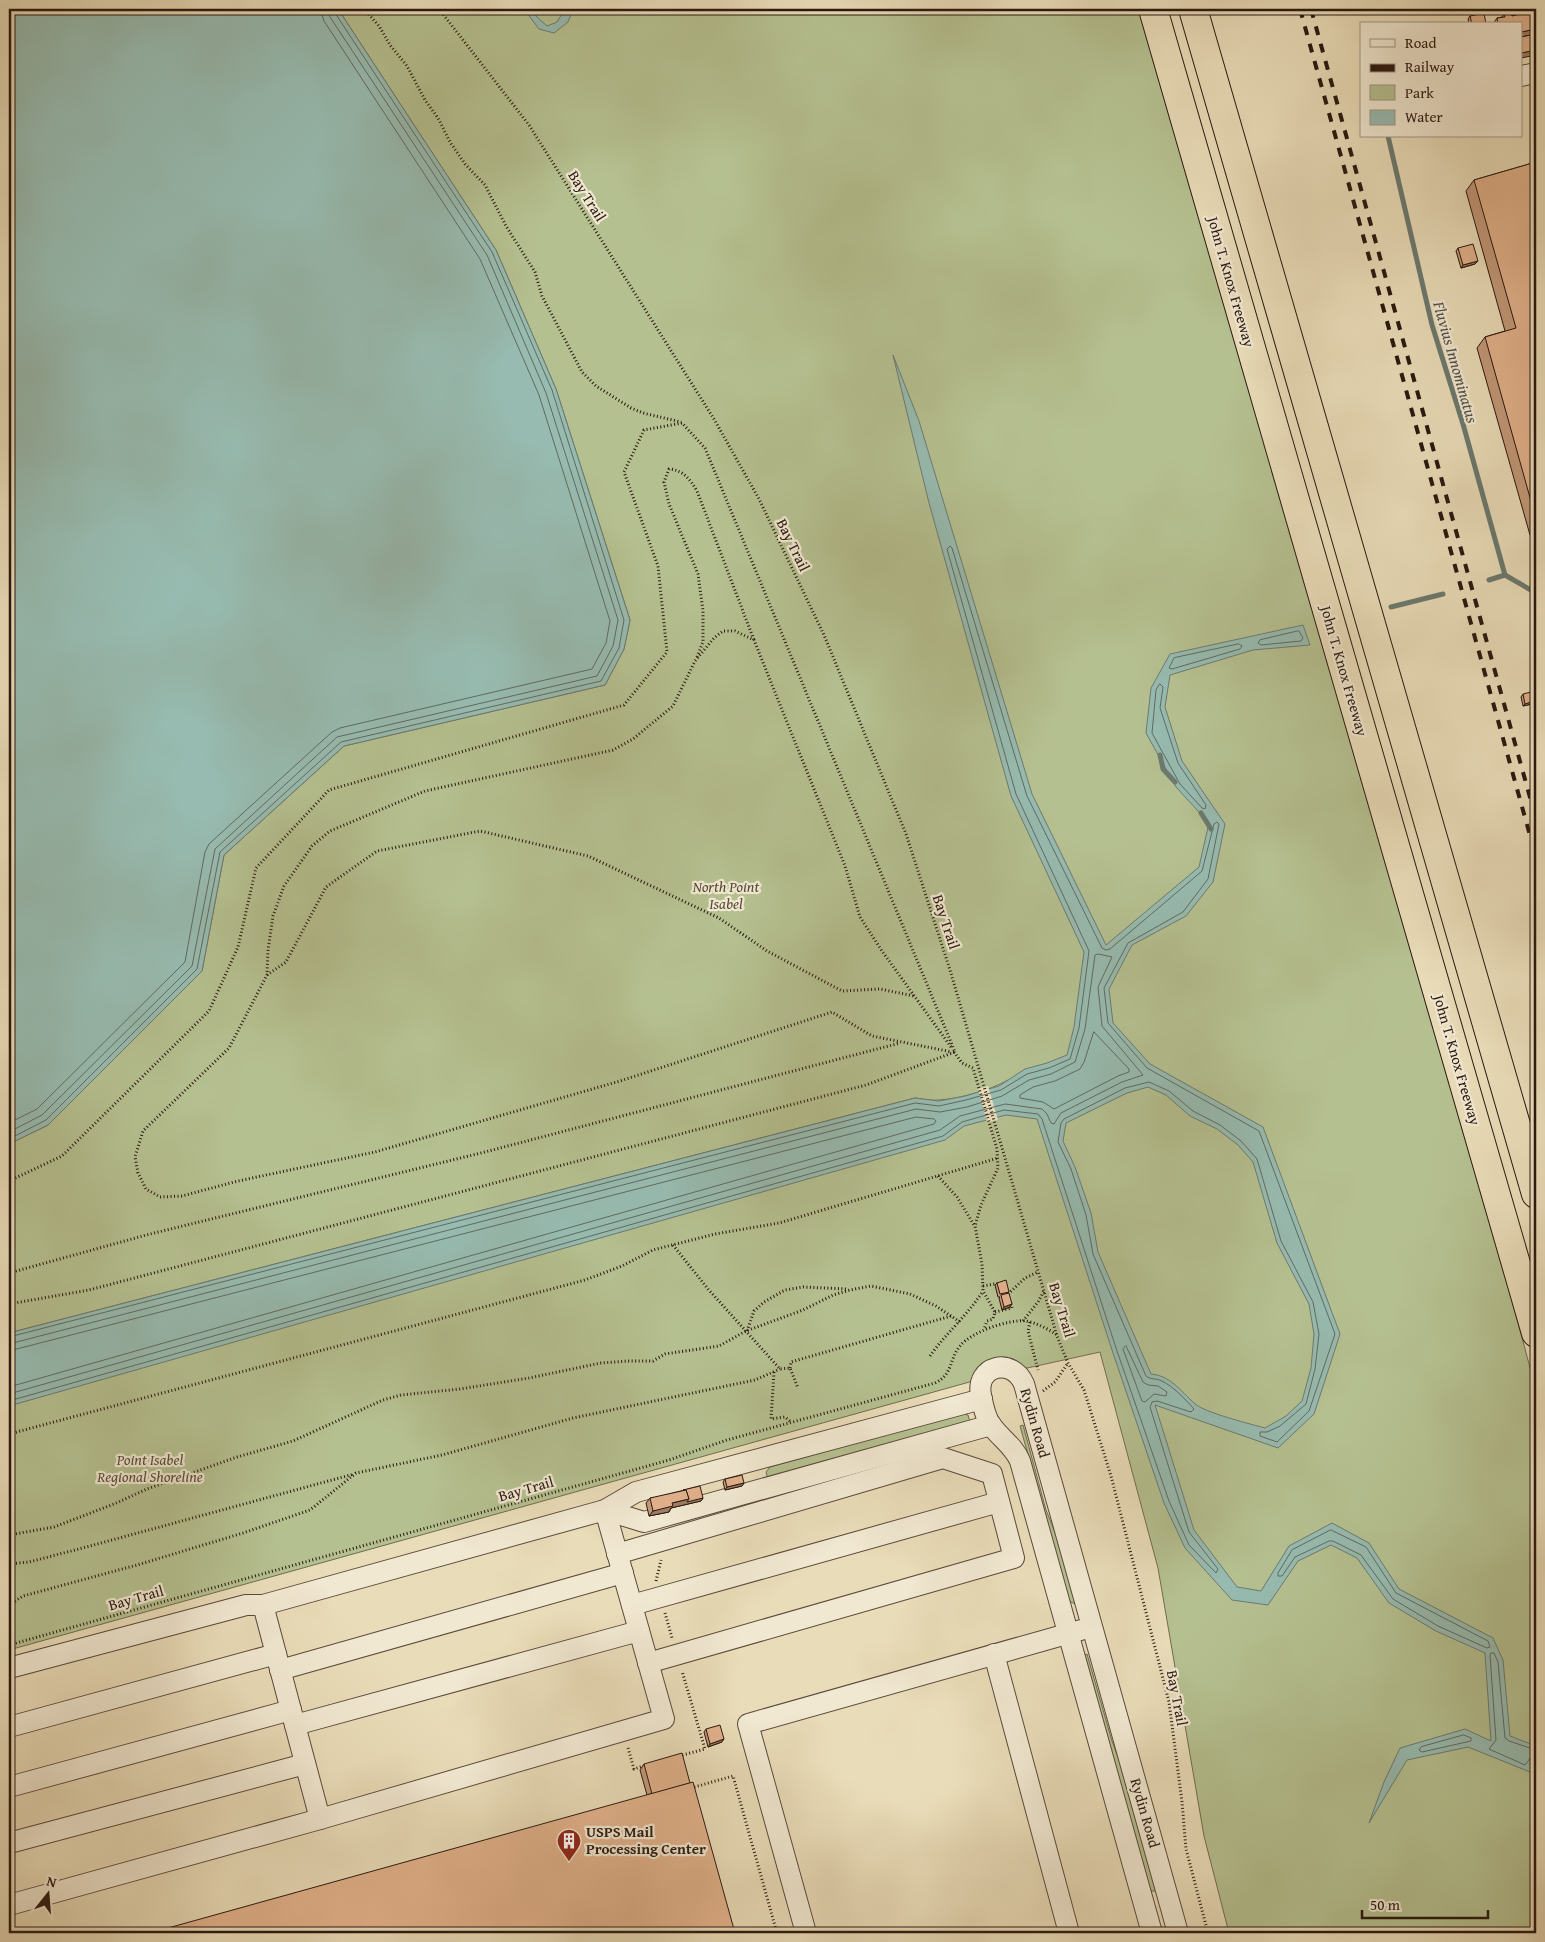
<svg xmlns="http://www.w3.org/2000/svg" width="1545" height="1942" viewBox="0 0 1545 1942" font-family="'Gentium Book Plus',serif">
<rect width="100%" height="100%" fill="#e9dcb8"/>
<filter id="stains"><feTurbulence type="fractalNoise" baseFrequency=".004" numOctaves="4"/><feColorMatrix values="0 0 0 0 .2 0 0 0 0 .09 0 0 0 0 .02 0 0 0 .5 -.17"/></filter>
<radialGradient id="worn" r=".72"><stop offset=".6" stop-color="#630" stop-opacity="0"/><stop offset="1" stop-color="#630" stop-opacity=".3"/></radialGradient>
<g fill="#b5c090" stroke="#706c50">
<path d="M338,9H1153L1332,629L1536,1390V1933H1229L1204,1836L1158,1568L1100,1352L991,1376L9,1650V1365L1025,1092L1008,1080C991,1090 959,1099 939,1100C932,1101 923,1099 915,1098L9,1333V1144L48,1125L202,971L224,855L344,746L605,685L624,649L630,620L556,389L496,250Z"/>
<path d="M962,1413L968,1415L970,1422L768,1479L766,1472L770,1467Z"/>
<path d="M1023,1425L1046,1510L1064,1555L1075,1604L1069,1601L1020,1426Z"/>
<path d="M1087,1654L1112,1741L1133,1797L1156,1891H1152L1149,1888L1084,1655Z"/>
</g>
<g fill="#97bbb0" stroke="#6b7a70" fill-rule="evenodd">
<path d="M9,9H338L496,250L556,389L630,620L624,649L605,685L344,746L224,855L202,971L48,1125L9,1144Z"/>
<path d="M524,9H532L537,17L547,26L557,22L565,9H573L568,22L554,33L539,29Z"/>
<path d="M893,355L919,421L1032,794L1106,945L1199,867L1209,823L1176,787L1146,733L1151,688L1170,654L1303,625L1310,645L1253,650L1170,675L1165,707L1182,761L1225,824L1213,882L1186,916L1132,945L1109,989L1113,1023L1150,1064L1263,1127L1340,1334L1314,1414L1278,1448L1155,1405L1194,1530L1237,1587L1261,1591L1289,1546L1332,1523L1369,1543L1399,1589L1493,1638L1503,1660L1510,1736L1536,1746V1754L1530,1772L1468,1747L1407,1760L1369,1823L1384,1782L1400,1748L1465,1729L1491,1741L1485,1653L1436,1631L1389,1603L1357,1558L1331,1545L1298,1561L1268,1605L1232,1600L1185,1548L1164,1503L1112,1350L1037,1119L1006,1115L964,1126L945,1140L9,1406V1333L915,1098L939,1101L965,1096L999,1086L1025,1069L1047,1063L1067,1055L1074,1027L1084,952L1011,796L929,503ZM1148,1087L1166,1095L1190,1116L1217,1129L1238,1145L1253,1162L1277,1243L1309,1304L1314,1334L1311,1368L1302,1401L1286,1416L1265,1428C1250,1424 1211,1414 1198,1406C1182,1394 1173,1376 1151,1374L1098,1252L1091,1213L1075,1167L1063,1141L1066,1123L1127,1093Z"/>
</g>
<path fill="#e9dcb8" d="M988,1086L998,1120L987,1122L978,1089Z"/>
<g fill="none" stroke-linecap="round" stroke-linejoin="round">
<g stroke="#606a60" stroke-width="1">
<path d="M1299,631L1303,638L1301,641L1261,645L1258,643L1260,640Z"/>
<path d="M1239,644L1242,646L1240,649L1172,669L1169,668L1174,658Z"/>
<path d="M1160,684L1163,687L1160,708L1178,763L1206,805L1205,809L1202,808L1180,784L1152,733L1156,690Z"/>
<path d="M1094,1032L1129,1069V1072L1118,1076L1054,1109L1043,1102L1020,1098V1095L1033,1087L1055,1081L1080,1069L1084,1062Z"/>
<path d="M9,1123L37,1109L185,962L205,852L209,844L332,732L340,728L592,669L606,643L610,621L539,395L480,259L324,21L320,9"/>
<path d="M9,1132L42,1115L192,966L215,849L337,737L597,676L613,646L618,620L546,393L487,255L330,17L328,9"/>
<path d="M9,1139L46,1120L197,969L220,852L341,742L601,681L619,648L624,620L552,390L492,252L335,13L334,9"/>
<path d="M9,1337L915,1103L939,1106L966,1100L1001,1090L1027,1074L1049,1068L1070,1059L1079,1028L1089,951L1016,794L947,549L950,546L952,548L1027,796L1102,948L1106,950L1110,949L1202,871L1214,824L1217,822L1219,824L1208,879L1183,912L1128,943L1104,988L1108,1023L1147,1068L1259,1131L1335,1334L1309,1411L1277,1442L1260,1436V1432H1267L1280,1426L1306,1404L1315,1369L1319,1334L1313,1302L1281,1241L1257,1159L1241,1141L1220,1125L1193,1111L1169,1091L1149,1082L1125,1088L1064,1119L1061,1123L1058,1142L1071,1169L1086,1215L1093,1254L1146,1376C1151,1380 1156,1378 1162,1381C1174,1387 1185,1399 1194,1409L1191,1412L1157,1401L1152,1402L1150,1407L1189,1532L1218,1569L1216,1573L1189,1545L1169,1501L1116,1348L1042,1119L1038,1114L1004,1110L962,1122L943,1136L9,1401"/>
<path d="M9,1344L916,1109L940,1112L967,1107L1002,1096L1029,1080L1051,1074L1075,1062L1085,1029L1095,955L1098,954L1112,957L1098,987L1102,1026L1143,1075L1122,1082L1061,1113L1054,1124L1051,1123L1047,1114L1042,1109L1005,1104L960,1116L940,1130L9,1394"/>
<path d="M1126,1346L1143,1382L1148,1385L1158,1386L1167,1392L1166,1396L1154,1394L1145,1402L1142,1401L1123,1349Z"/>
<path d="M9,1351L916,1117L934,1119L936,1121L934,1124L9,1387"/>
<path d="M1331,1530L1366,1547L1396,1593L1488,1641L1490,1647L1487,1648L1438,1626L1393,1599L1361,1555L1333,1541H1329L1295,1557L1282,1576H1278V1573L1292,1550Z"/>
<path d="M1464,1735L1471,1738V1741L1422,1752L1419,1750L1421,1747Z"/>
<path d="M1536,1750L1509,1741L1505,1738L1498,1662L1494,1653H1491L1490,1655L1496,1740L1489,1749L1525,1765L1531,1757L1536,1756"/>
</g>
<g stroke="#6b7a70" stroke-width="5">
<path d="M1388,136L1432,325L1463,424L1505,575"/>
<path d="M1505,575L1536,593"/>
<path d="M1489,580L1505,575"/>
<path d="M1391,607L1443,594"/>
<path d="M1160,755L1163,769L1175,782"/>
<path d="M1201,813L1211,829"/>
</g>
<defs>
<g id="minor">
<path d="M1521,76L1536,73"/>
<path d="M605,1510L644,1522L991,1425"/>
<path d="M617,1554L943,1458L992,1474L1014,1558L648,1663"/>
<path d="M263,1605L320,1819"/>
<path d="M632,1605L999,1502"/>
<path d="M994,1654L1069,1933"/>
<path d="M9,1668L246,1605H263L605,1510L636,1492L982,1399"/>
<path d="M280,1670L623,1573"/>
<path d="M295,1725L639,1631"/>
<path d="M9,1727L276,1654"/>
<path d="M9,1787L291,1710"/>
<path d="M9,1843L305,1764"/>
<path d="M9,1905L320,1819L664,1719L605,1510"/>
<path d="M806,1933L748,1724L1081,1630"/>
<path d="M1152,1933L1020,1461C1014,1446 1000,1438 991,1425C985,1417 983,1405 981,1395C975,1366 1012,1356 1024,1384L1178,1933"/>
</g>
<g id="highway">
<path d="M1153,9L1536,1333"/>
<path d="M1193,9L1536,1194"/>
</g>
</defs>
<use href="#minor" stroke="#5a493b" stroke-width="22"/>
<use href="#highway" stroke="#2a1811" stroke-width="30"/>
<g stroke="#2a1811" stroke-width="3" stroke-dasharray="1 2.5" stroke-linecap="butt">
<path d="M364,9L379,26L390,45L407,66L425,100L438,118L450,142L465,164L485,185L506,226L535,272L542,296L582,372L596,386L631,408L643,413L681,422"/>
<path d="M439,9L529,125L714,419L759,499L824,635L906,834L950,970L1057,1336L1068,1363L1084,1390L1111,1476L1169,1702L1182,1802L1186,1849L1208,1933"/>
<path d="M697,657L703,642V611L698,574L669,504L664,482L669,469C683,470 690,479 697,491L754,640"/>
<path d="M267,975L286,962L326,887L377,851L480,831L588,856L719,918L767,951L842,991L880,989L914,996"/>
<path d="M951,1047L882,951L860,917L845,866L754,640L735,631H723L714,638L695,661L673,706L633,739L613,750L425,791L330,831L312,846L284,886L273,916L268,950L267,975L229,1048L143,1131L135,1157L138,1173L146,1189L160,1197L182,1196L238,1181L375,1152L620,1081L832,1012L872,1036L952,1052"/>
<path d="M954,1052L962,1063L973,1068L997,1149L998,1168L981,1205L975,1226L982,1264L983,1291L995,1312L993,1319L987,1321L984,1329"/>
<path d="M938,1176L957,1197L974,1225"/>
<path d="M9,1181L62,1156L209,1011L238,947L256,868L329,790L624,705L667,652L658,566L624,472L644,430L682,423L705,448L955,1052L866,1085L89,1290L9,1304"/>
<path d="M673,1245L708,1289L780,1369L790,1368L798,1388"/>
<path d="M9,1273L150,1234L481,1153L900,1043"/>
<path d="M983,1286L1000,1283"/>
<path d="M1008,1294L1025,1278L1038,1272"/>
<path d="M995,1312L1012,1308L1011,1304"/>
<path d="M1023,1321L1038,1302L1044,1291"/>
<path d="M1030,1322L1028,1331L1038,1370"/>
<path d="M747,1331L754,1311L764,1302L785,1290L803,1287L847,1289"/>
<path d="M930,1356C946,1333 967,1316 983,1291"/>
<path d="M790,1368L791,1362L951,1316"/>
<path d="M774,1372L771,1419L785,1417L791,1422"/>
<path d="M1043,1391L1055,1382L1068,1363"/>
<path d="M9,1434L585,1280L622,1266L653,1250L715,1234L779,1223L998,1158"/>
<path d="M9,1535L54,1527L114,1504L147,1489L237,1457L293,1441L383,1400L401,1395L460,1389L529,1378L601,1363L628,1361H653L665,1354L719,1346L746,1331L803,1310L833,1295L850,1290L871,1286L910,1294L936,1306L960,1322"/>
<path d="M9,1564L29,1562L90,1546L354,1474"/>
<path d="M656,1581L661,1560"/>
<path d="M9,1605L23,1596L137,1565L243,1533L310,1510L356,1473L442,1455L573,1418L755,1380L780,1369"/>
<path d="M665,1613L672,1638"/>
<path d="M9,1645L669,1460L727,1440L935,1383C953,1375 949,1359 960,1346C971,1332 1009,1319 1026,1321C1037,1323 1048,1329 1057,1335"/>
<path d="M628,1748L634,1769L646,1765"/>
<path d="M679,1756L705,1749L682,1671"/>
<path d="M691,1788L733,1776L777,1933"/>
<path d="M852,1933L859,1931"/>
</g>
<use href="#minor" stroke="#f1e8d1" stroke-width="20"/>
<use href="#highway" stroke="#e9dcb8" stroke-width="28"/>
<g stroke="#2a1811" stroke-width="4" stroke-dasharray="9 9" stroke-linecap="butt">
<path d="M1300,9L1536,857"/>
<path d="M1311,9L1536,819"/>
</g>
</g>
<g fill="#c29878" stroke="#2a1811">
<path d="M1527,9H1530L1521,24H1493L1497,18L1502,17L1504,14L1512,16L1525,13Z"/>
<path d="M1470,16L1486,24H1469L1468,19Z"/>
<path d="M1536,162V533L1530,535L1477,348L1485,337L1505,331L1466,191L1474,180Z"/>
<path d="M1458,248L1478,261L1475,264L1461,268L1456,251Z"/>
<path d="M1523,694L1532,704L1523,706L1521,697Z"/>
<path d="M997,1283L1009,1292L1008,1293L1010,1307L1002,1310L999,1298L1000,1297H998L995,1285Z"/>
<path d="M725,1479L744,1483L742,1486L725,1490L723,1482Z"/>
<path d="M650,1498H703L701,1501L671,1508L669,1512L649,1516L646,1503Z"/>
<path d="M706,1729L722,1742L708,1747L704,1732Z"/>
<path d="M644,1764L690,1783L647,1795L640,1770Z"/>
</g>
<g fill="#9e7c61" stroke="#2a1811">
<path d="M1467,9H1478L1465,11Z"/>
<path d="M1536,29V34L1521,37V32Z"/>
<path d="M1536,50V55L1521,58V53Z"/>
<path d="M1478,261L1475,264L1461,268L1463,265Z"/>
<path d="M1536,526V533L1530,535Z"/>
<path d="M1534,701L1532,704L1523,706L1525,704Z"/>
<path d="M1012,1304L1010,1307L1002,1310L1004,1307Z"/>
<path d="M744,1483L742,1486L725,1490L727,1487Z"/>
<path d="M703,1498L701,1501L671,1508L669,1512L649,1516L653,1511L672,1503L689,1499Z"/>
<path d="M724,1739L722,1742L708,1747L710,1744Z"/>
</g>
<g fill="#e1b18b" stroke="#2a1811">
<path d="M1527,9H1534V11L1536,10V29L1521,32V24H1498L1497,18L1505,17L1504,14L1511,12L1512,16L1528,12Z"/>
<path d="M1484,13L1486,24H1472L1470,16Z"/>
<path d="M1536,34V50L1521,53V37Z"/>
<path d="M1536,162V519L1485,337L1516,328L1474,180Z"/>
<path d="M1473,244L1478,261L1463,265L1458,248Z"/>
<path d="M1531,692L1534,701L1525,704L1523,694Z"/>
<path d="M1006,1280L1009,1292L1000,1294L997,1283Z"/>
<path d="M1009,1293L1012,1304L1004,1307L1001,1295Z"/>
<path d="M742,1475L744,1483L727,1487L725,1479Z"/>
<path d="M700,1486L703,1498L687,1502L689,1499L686,1490H683Z"/>
<path d="M686,1490L689,1499L672,1503L673,1506L653,1511L650,1498Z"/>
<path d="M720,1725L724,1739L710,1744L706,1729Z"/>
<path d="M682,1753L690,1783L652,1794L644,1764Z"/>
<path d="M693,1782L735,1933H150Z"/>
</g>
<defs>
<symbol id="building-pin" viewBox="-11 -11 22 30"><path d="M0 17L-7.5 6A9.5 9.5 0 1 1 7.5 6Z" fill="#8f2418" stroke="#f1e8d1"/><path d="M-4-6H4V6H1V3H-1V6H-4ZM-2.5-4.3h1.7v1.8h-1.7ZM.8-4.3h1.7v1.8H.8ZM-2.5-1h1.7V.8h-1.7ZM.8-1h1.7V.8H.8Z" fill="#fff"/></symbol>
</defs>
<g fill-rule="evenodd">
<use href="#building-pin" x="555" y="1827" width="28" height="38"/>
</g>
<g text-anchor="middle" stroke-width="4.5" stroke-linejoin="round" paint-order="stroke">
<g font-size="15" fill="#2a1811" stroke="#f1e8d1">
<text transform="translate(587 196) rotate(58)" y="5">Bay Trail</text>
<text transform="translate(1231 282) rotate(74)" y="5">John T. Knox Freeway</text>
<text transform="translate(793 545) rotate(64)" y="5">Bay Trail</text>
<text transform="translate(1344 671) rotate(74)" y="5">John T. Knox Freeway</text>
<text transform="translate(946 922) rotate(72)" y="5">Bay Trail</text>
<text transform="translate(1457 1060) rotate(74)" y="5">John T. Knox Freeway</text>
<text transform="translate(1062 1310) rotate(73)" y="5">Bay Trail</text>
<text transform="translate(1035 1423) rotate(74)" y="5">Rydin Road</text>
<text transform="translate(526 1489) rotate(-16)" y="5">Bay Trail</text>
<text transform="translate(136 1598) rotate(-16)" y="5">Bay Trail</text>
<text transform="translate(1177 1698) rotate(79)" y="5">Bay Trail</text>
<text transform="translate(1145 1813) rotate(74)" y="5">Rydin Road</text>
</g>
<g font-size="15" font-style="italic" fill="#544a37" stroke="#f1e8d1">
<text x="726" y="892">North Point<tspan x="726" dy="17">Isabel</tspan></text>
<text x="150" y="1465">Point Isabel<tspan x="150" dy="17">Regional Shoreline</tspan></text>
</g>
<g font-size="15" font-weight="bold" fill="#2a1811" stroke="#f1e8d1" text-anchor="start">
<text x="586" y="1837">USPS Mail<tspan x="586" dy="17">Processing Center</tspan></text>
</g>
<g font-size="16" font-style="italic" fill="#505149" stroke="#f1e8d1">
<text transform="translate(1456 362) rotate(74)" y="6">Fluvius Innominatus</text>
</g>
</g>
<rect width="1545" height="1942" fill="none" stroke="#e9dcb8" stroke-width="30"/>
<rect x="10" y="10" width="1525" height="1922" fill="none" stroke="#2a1811" stroke-width="2.5"/>
<rect x="15" y="15" width="1515" height="1912" fill="none" stroke="#2a1811"/>
<rect x="1360" y="22" width="162" height="115" fill="#f1e8d1" stroke="#a19584"/>
<rect x="1370" y="39" width="25" height="8" fill="#f1e8d1" stroke="#a19584"/>
<text x="1405" y="48" font-size="15" fill="#2a1811">Road</text>
<rect x="1370" y="64" width="25" height="8" fill="#2a1811" stroke="#a19584"/>
<text x="1405" y="72" font-size="15" fill="#2a1811">Railway</text>
<rect x="1370" y="85" width="25" height="15" fill="#b5c090" stroke="#a19584"/>
<text x="1405" y="98" font-size="15" fill="#2a1811">Park</text>
<rect x="1370" y="110" width="25" height="15" fill="#97bbb0" stroke="#a19584"/>
<text x="1405" y="122" font-size="15" fill="#2a1811">Water</text>
<g transform="translate(48 1894) rotate(17)" stroke="#f1e8d1" stroke-width="4" paint-order="stroke">
<path d="M0-4L9 19L0 12L-9 19Z" fill="#2a1811"/>
<text y="-8" font-size="14" font-weight="bold" text-anchor="middle" fill="#2a1811">N</text>
</g>
<path d="M1362 1910v8h126v-8" fill="none" stroke="#2a1811" stroke-width="2.5"/>
<text x="1370" y="1910" font-size="15" fill="#2a1811" stroke="#f1e8d1" stroke-width="4" paint-order="stroke">50 m</text>
<rect width="100%" height="100%" filter="url(#stains)"/>
<rect width="100%" height="100%" fill="url(#worn)"/>
</svg>
